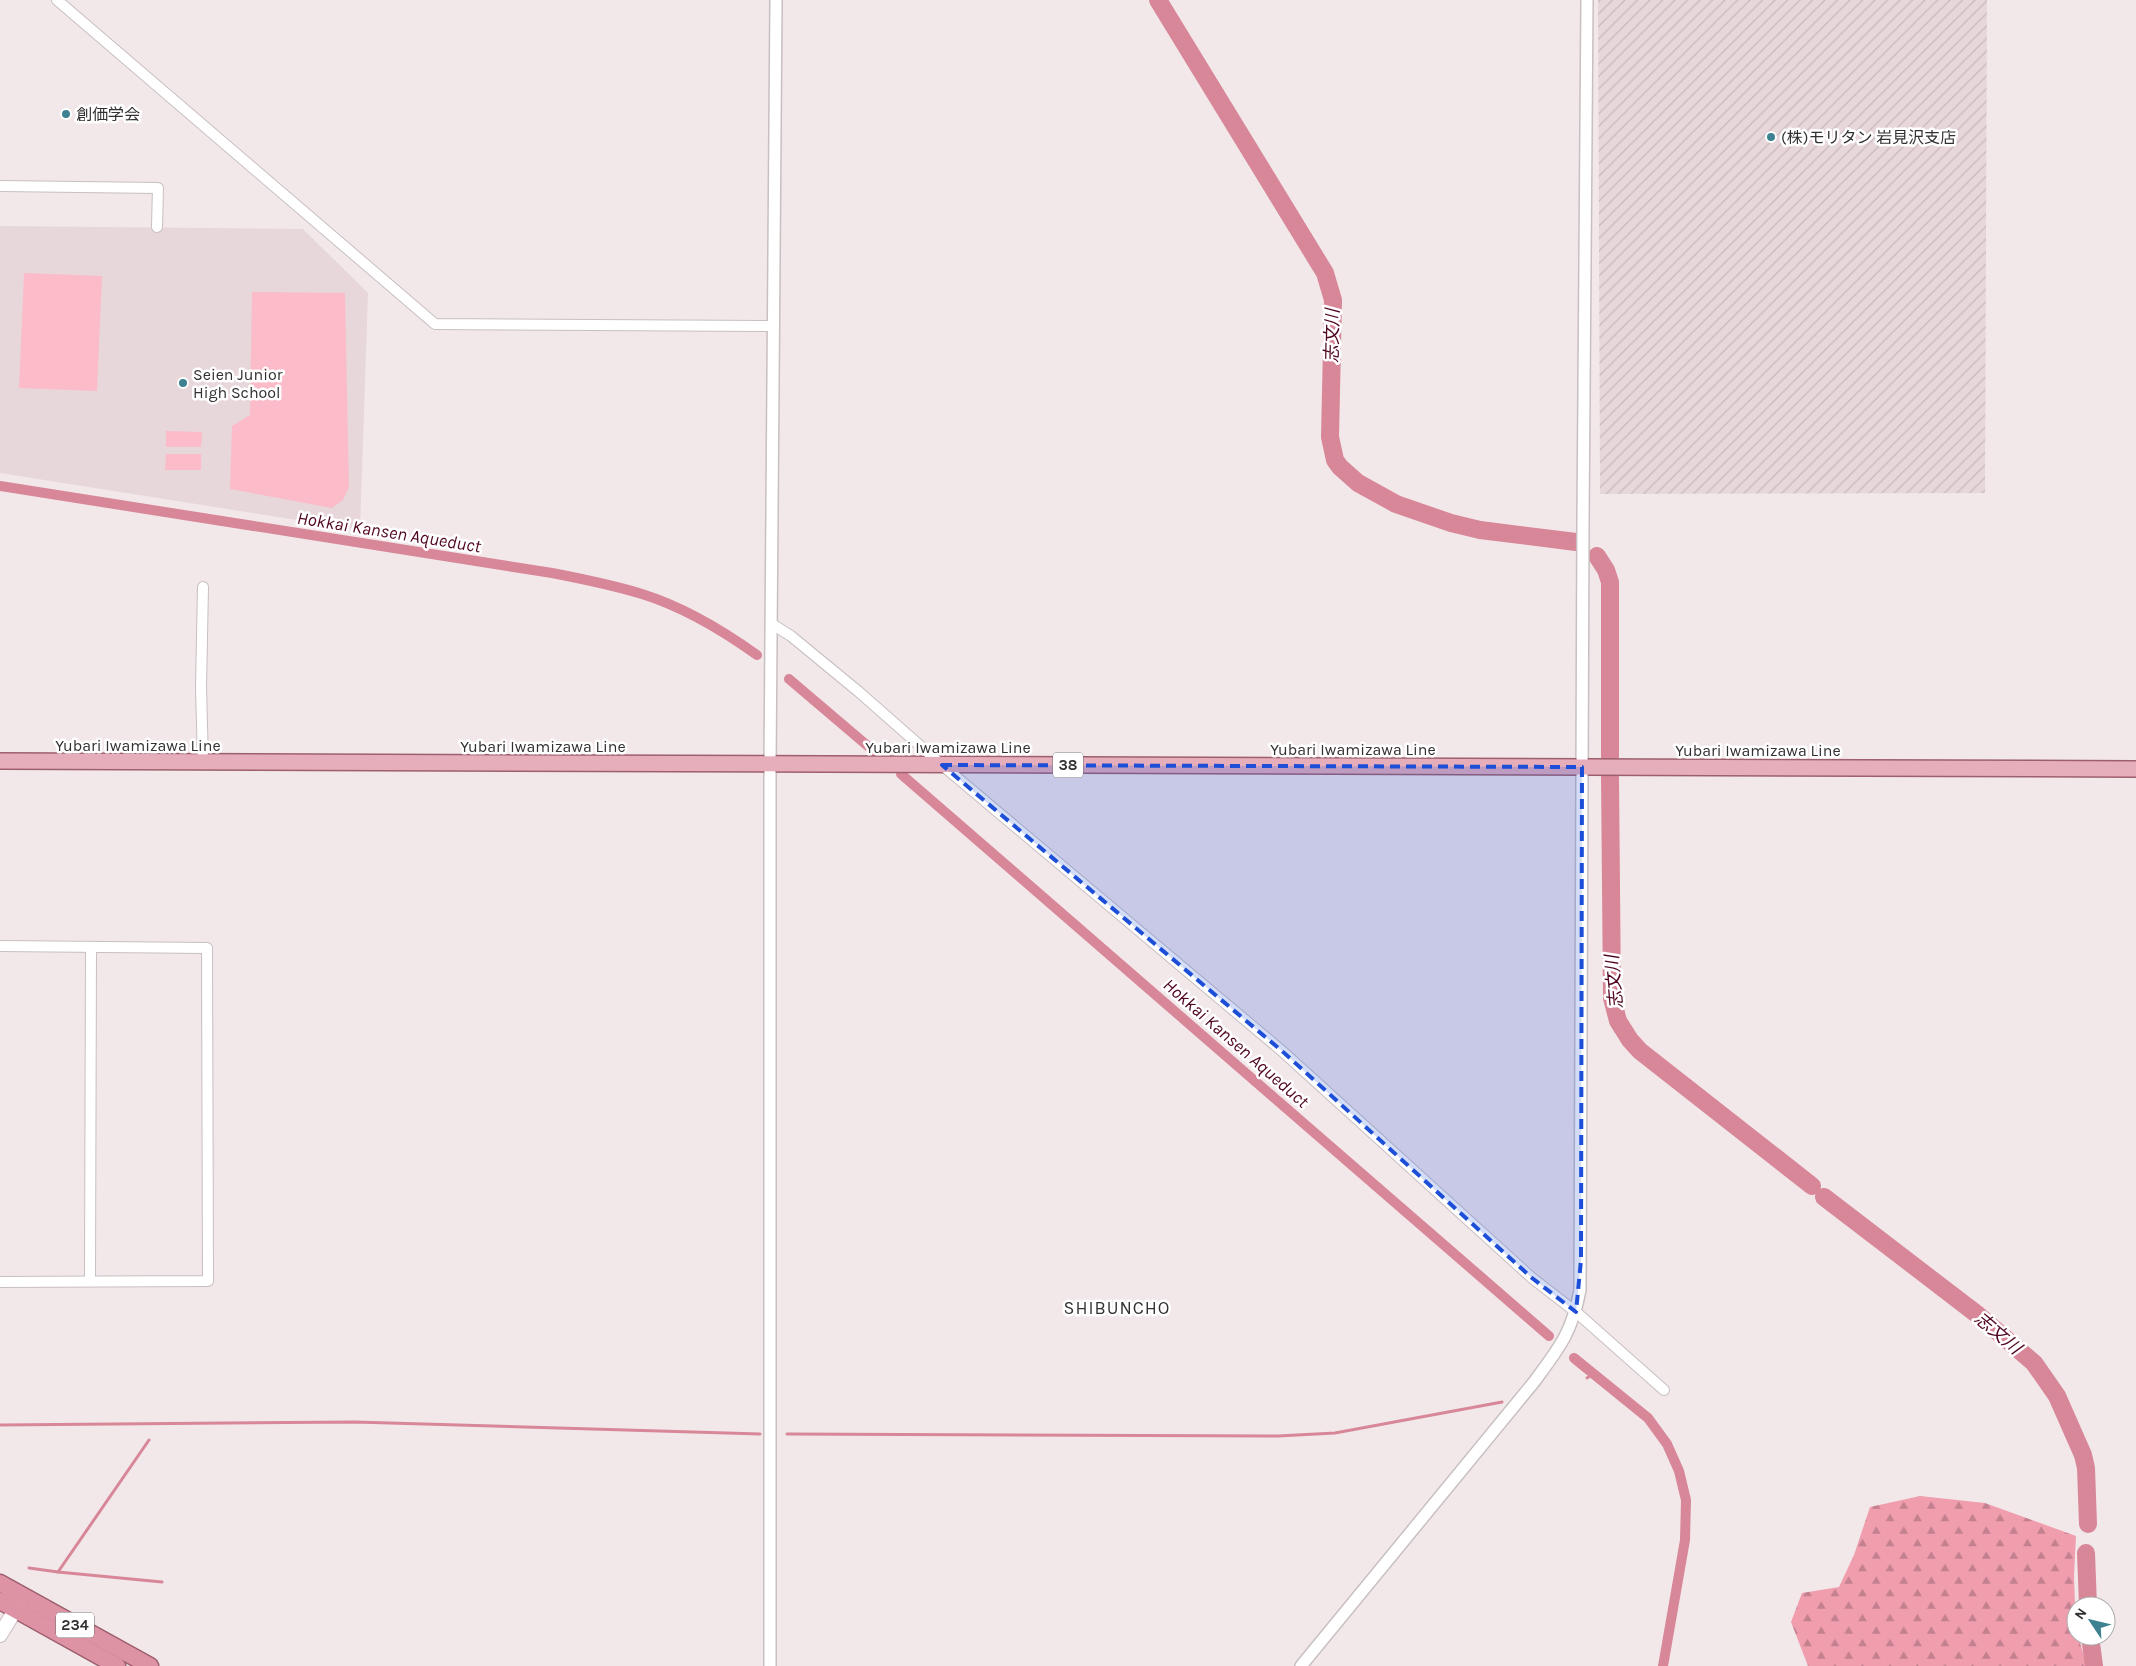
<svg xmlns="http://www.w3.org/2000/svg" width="2136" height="1666" viewBox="0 0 2136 1666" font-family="Karla,'Noto Sans JP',sans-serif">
<defs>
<pattern id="industrial-furrows" width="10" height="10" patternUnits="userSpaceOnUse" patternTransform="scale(1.25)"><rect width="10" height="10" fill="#e8d7da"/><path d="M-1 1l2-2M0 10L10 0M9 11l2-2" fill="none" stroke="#c7b9bc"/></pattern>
<pattern id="forest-firs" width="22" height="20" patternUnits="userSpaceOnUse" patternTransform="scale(1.25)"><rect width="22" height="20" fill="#f09dae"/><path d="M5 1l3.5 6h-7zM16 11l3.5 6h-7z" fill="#c3808e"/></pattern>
</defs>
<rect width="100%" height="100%" fill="#f2e8ea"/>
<path fill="#e8d7da" d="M0,226L303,229L368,293L360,530L0,473Z"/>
<path fill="url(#industrial-furrows)" d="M1598,0H1987L1985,493L1600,494Z"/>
<g fill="#fbbbc8">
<path d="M24,273L102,276L97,391L19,388Z"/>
<path d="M252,292L345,293L349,487L343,500L332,508L230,489L232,426L250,415Z"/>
<path d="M166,431L202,432L201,447H166Z"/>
<path d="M166,454H201V470H165Z"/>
</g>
<path fill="url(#forest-firs)" d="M1920,1496L1985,1503L2076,1536L2074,1576L2076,1636H2078L2087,1666H1808L1791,1622L1802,1593L1839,1587L1854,1555L1870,1507Z"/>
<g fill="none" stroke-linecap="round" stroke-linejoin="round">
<g stroke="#d88799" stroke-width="3">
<path d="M1587,1378L1593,1374"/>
<path d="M0,1425L355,1422L760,1434"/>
<path d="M787,1434L1278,1436L1335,1433L1502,1402"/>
<path d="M149,1440L58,1572L162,1582"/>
<path d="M29,1568L58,1572"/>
</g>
<g stroke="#d88799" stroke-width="10">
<path d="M0,486L552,573C583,579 613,585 642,594C684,607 722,630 757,655"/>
<path d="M789,679L876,753"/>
<path d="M901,774L1549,1336"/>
<path d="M1574,1358L1648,1418L1667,1444L1679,1471L1686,1500L1685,1540L1663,1666"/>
</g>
<g stroke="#d88799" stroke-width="18">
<path d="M1158,0L1325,273L1333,300L1330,437L1335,460L1340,467L1358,483L1396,504L1451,523L1480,530L1576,542"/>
<path d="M1597,556L1606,570L1610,582V757"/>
<path d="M1610,777L1612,998L1618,1021L1630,1040L1640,1051L1812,1186"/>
<path d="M1824,1197L1978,1315L2034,1363L2057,1396L2083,1455L2086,1468L2088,1524"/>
<path d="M2086,1553L2088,1606"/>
<path d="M2090,1636L2094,1666"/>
</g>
<defs>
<g id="minor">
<path d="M57,0L435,324L774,326"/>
<path d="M0,186L158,188L157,227"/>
<path d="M772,624L791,636L859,692L942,765L1282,1051L1532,1278L1576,1312L1664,1390"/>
<path d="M203,762L201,687L203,587"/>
<path d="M0,946L207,948L208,1281L0,1282"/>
<path d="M90,1281L91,947"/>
</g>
<g id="tertiary">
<path d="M770,1666V765L776,0"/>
<path d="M1301,1666L1534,1382C1559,1348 1572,1333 1580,1290L1583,522L1587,0"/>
</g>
<path id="secondary" d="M0,1635L20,1602"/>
<path id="primary" d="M0,761L2136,769"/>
<g id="trunk">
<path d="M0,1583L150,1666"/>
<path d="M0,1601L117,1666"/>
</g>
</defs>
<use href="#minor" stroke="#c8bfc0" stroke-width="12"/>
<use href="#tertiary" stroke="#c8bfc0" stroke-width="14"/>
<use href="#secondary" stroke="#c8bfc0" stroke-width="16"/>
<use href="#primary" stroke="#9d5f6d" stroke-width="18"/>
<use href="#trunk" stroke="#9d5f6d" stroke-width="19"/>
<use href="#minor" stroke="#fff" stroke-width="10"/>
<use href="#tertiary" stroke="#fff" stroke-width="11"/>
<use href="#secondary" stroke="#fff" stroke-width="14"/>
<use href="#primary" stroke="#e6aebb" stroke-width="15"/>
<use href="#trunk" stroke="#de93a4" stroke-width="16"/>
</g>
<path fill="#1d4ed8" fill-opacity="0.2" stroke="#1d4ed8" stroke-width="4" stroke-dasharray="10 6" stroke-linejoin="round" d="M942,765L1582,767L1581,1260L1576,1312L1532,1278L1282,1051Z"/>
<g fill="#3e8191" stroke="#fff" stroke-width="2">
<circle cx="66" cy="114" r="5"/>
<circle cx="1771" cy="137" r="5"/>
<circle cx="183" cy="383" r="5"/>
</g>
<g text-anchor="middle" stroke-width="5" stroke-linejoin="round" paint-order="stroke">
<g fill="#fff" stroke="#706e6f" stroke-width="1">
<rect x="1053" y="752.5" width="30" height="25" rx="4"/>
<rect x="56" y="1612.5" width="38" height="25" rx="4"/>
</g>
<g font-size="15" font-weight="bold" fill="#333031">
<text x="1068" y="770">38</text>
<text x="75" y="1630">234</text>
</g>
<g font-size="16" fill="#333031" stroke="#fff" text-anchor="start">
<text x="76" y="120">創価学会</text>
<text x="1781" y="143">(株)モリタン 岩見沢支店</text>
<text x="193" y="380">Seien Junior<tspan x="193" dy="18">High School</tspan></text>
</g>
<g font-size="16" fill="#333031" stroke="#fff">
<text x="138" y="751">Yubari Iwamizawa Line</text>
<text x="543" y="752">Yubari Iwamizawa Line</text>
<text x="948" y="753">Yubari Iwamizawa Line</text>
<text x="1353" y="755">Yubari Iwamizawa Line</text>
<text x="1758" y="756">Yubari Iwamizawa Line</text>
</g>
<g font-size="18" font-style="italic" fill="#500622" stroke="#fff">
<text transform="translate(1332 336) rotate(-89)" y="6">志文川</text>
<text transform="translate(389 532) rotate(9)" y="6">Hokkai Kansen Aqueduct</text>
<text transform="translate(1614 982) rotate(-95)" y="6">志文川</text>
<text transform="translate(1236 1043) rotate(41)" y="6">Hokkai Kansen Aqueduct</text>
<text transform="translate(1998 1333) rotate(40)" y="6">志文川</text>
</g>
<g font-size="18" letter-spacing="1" fill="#333031" stroke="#fff">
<text x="1117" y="1314">SHIBUNCHO</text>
</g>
</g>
<g transform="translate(2091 1621) rotate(305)"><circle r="24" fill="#ffffff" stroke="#adacad"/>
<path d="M0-4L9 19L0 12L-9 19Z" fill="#3e8191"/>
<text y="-8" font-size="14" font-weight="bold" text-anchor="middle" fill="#333031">N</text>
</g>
</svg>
